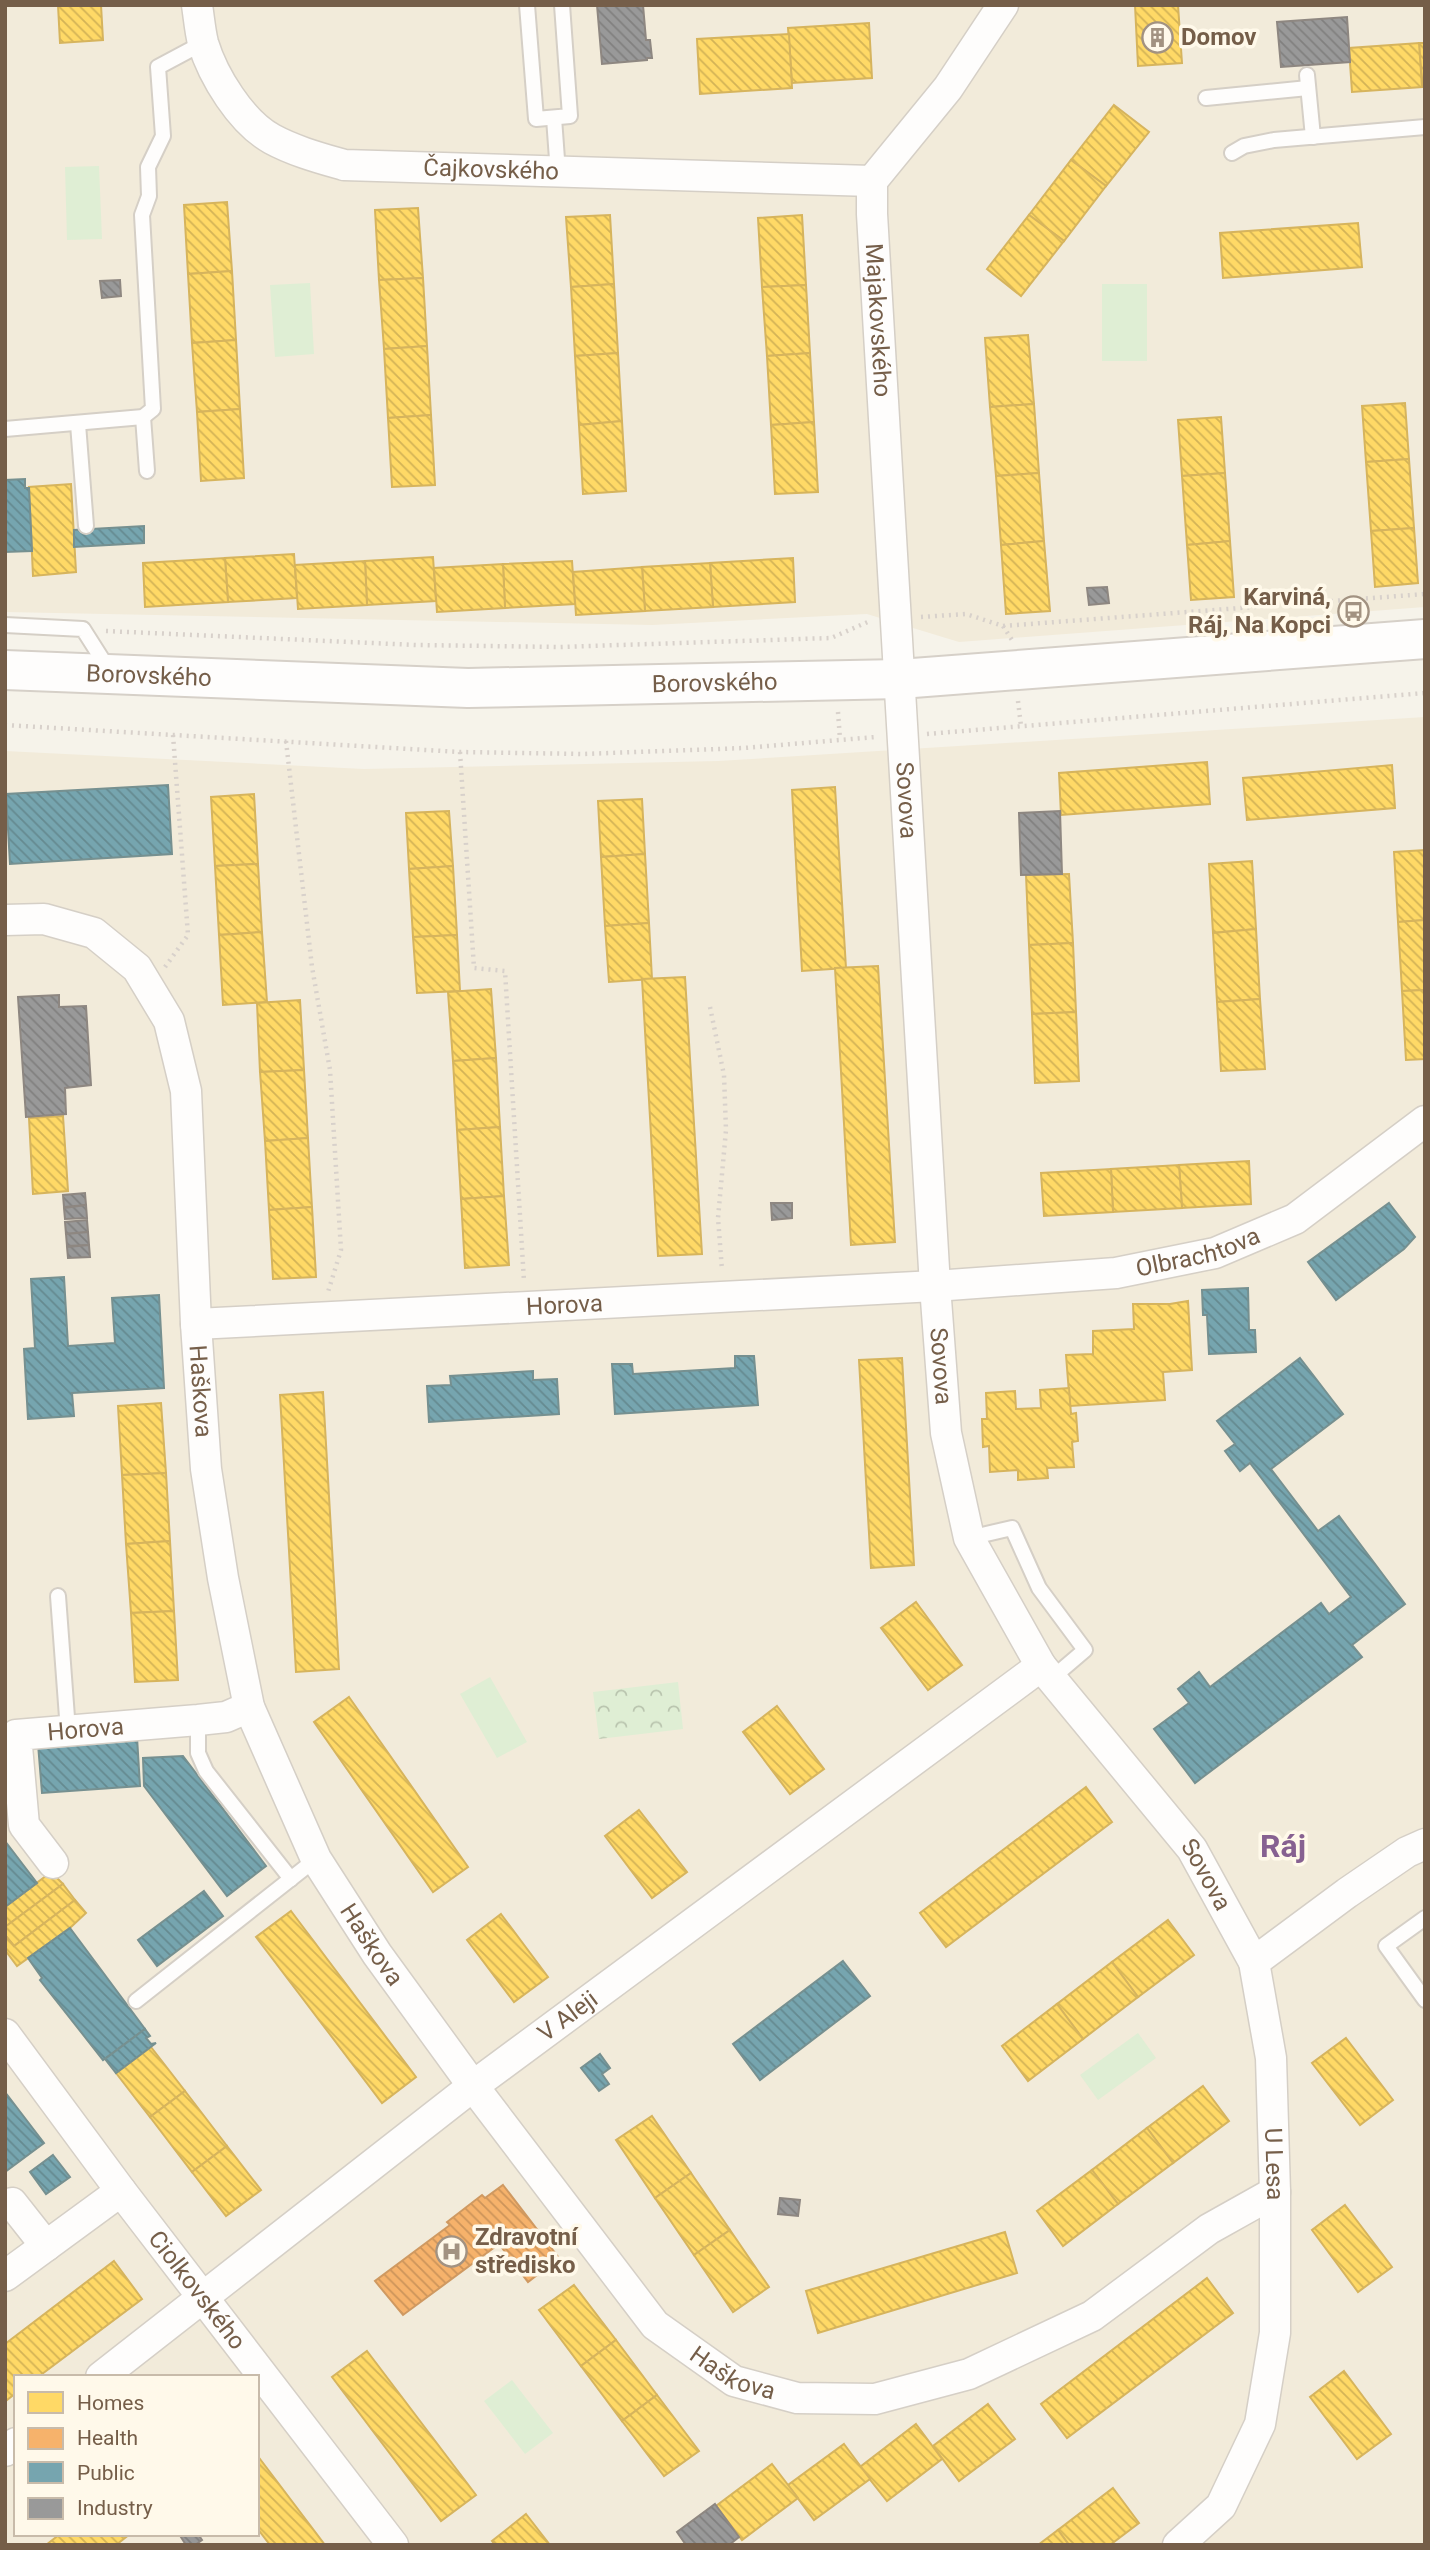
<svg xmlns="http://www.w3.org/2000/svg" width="1430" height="2550" viewBox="0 0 1430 2550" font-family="Roboto,sans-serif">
<defs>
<pattern id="park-crowns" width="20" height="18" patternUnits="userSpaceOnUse" patternTransform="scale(1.75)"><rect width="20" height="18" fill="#dfeed4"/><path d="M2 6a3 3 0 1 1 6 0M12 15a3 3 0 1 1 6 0" fill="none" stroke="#b9c4ae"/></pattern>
<pattern id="homes-back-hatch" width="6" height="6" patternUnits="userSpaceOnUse" patternTransform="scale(1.75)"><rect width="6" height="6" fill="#ffd966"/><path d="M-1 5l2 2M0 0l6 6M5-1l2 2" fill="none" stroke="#d3b356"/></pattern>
<pattern id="health-back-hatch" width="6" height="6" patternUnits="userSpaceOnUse" patternTransform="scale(1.75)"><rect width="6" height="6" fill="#f6b26b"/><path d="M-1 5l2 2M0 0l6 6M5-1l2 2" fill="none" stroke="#cc945a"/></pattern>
<pattern id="public-back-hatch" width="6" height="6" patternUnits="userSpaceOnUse" patternTransform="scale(1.75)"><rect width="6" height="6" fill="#76a5af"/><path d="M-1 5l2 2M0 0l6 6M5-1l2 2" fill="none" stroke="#658a90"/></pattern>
<pattern id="industry-back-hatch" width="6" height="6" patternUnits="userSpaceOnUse" patternTransform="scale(1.75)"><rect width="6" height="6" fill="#999"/><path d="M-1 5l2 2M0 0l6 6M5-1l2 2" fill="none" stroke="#81807f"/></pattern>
</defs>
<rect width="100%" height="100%" fill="#f6f3ea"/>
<g fill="#f2ebda" fill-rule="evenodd">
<path d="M5,5H1425V607L959,642L867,614L652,625L5,612Z"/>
<path d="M1425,717V2545H5V751L364,769L718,761ZM16,2377H257V2534H16Z"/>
</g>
<path fill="url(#park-crowns)" d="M678,1682L683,1729L599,1739L593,1692Z"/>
<g fill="#dfeed4">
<path d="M99,166L102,239L67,240L65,167Z"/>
<path d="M310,283L314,354L275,357L270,285Z"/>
<rect x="1102" y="284" width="45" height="77"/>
<path d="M490,1677L527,1742L497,1758L460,1694Z"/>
<path d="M1138,2033L1156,2058L1098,2100L1080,2075Z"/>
<path d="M512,2380L553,2433L525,2454L484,2401Z"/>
</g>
<g fill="url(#homes-back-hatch)" stroke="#d6b45d" stroke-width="2">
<path d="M58,5H101L103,40L60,43Z"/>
<path d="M1135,5H1178L1182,63L1138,66Z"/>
<path d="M869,23L872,78L792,83L788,28Z"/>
<path d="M789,34L792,88L700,94L697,39Z"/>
<path d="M1419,43H1425L1423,87H1422Z"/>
<path d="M1419,43L1422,87L1352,92L1349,48Z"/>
<path d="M1114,105L1149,132L1106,186L1071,160Z"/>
<path d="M1071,160L1106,186L1064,241L1029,215Z"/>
<path d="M227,202L232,271L188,274L184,205Z"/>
<path d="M418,208L423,278L379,280L375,210Z"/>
<path d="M610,215L614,284L571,287L566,217Z"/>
<path d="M802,215L806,285L762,287L758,218Z"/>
<path d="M1029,215L1064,241L1021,296L987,269Z"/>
<path d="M1358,223L1362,267L1223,278L1220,233Z"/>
<path d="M232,271L236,340L192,343L188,274Z"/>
<path d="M423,278L427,346L384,349L379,280Z"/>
<path d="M614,284L618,353L575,356L571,287Z"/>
<path d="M806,285L810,353L767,356L762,287Z"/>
<path d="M1028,335L1034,404L990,407L985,338Z"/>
<path d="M236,340L240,409L197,412L192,343Z"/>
<path d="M427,346L431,415L388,418L384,349Z"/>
<path d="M618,353L622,421L579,425L575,356Z"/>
<path d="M810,353L814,422L771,425L767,356Z"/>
<path d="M1405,403L1409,459L1366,462L1362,406Z"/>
<path d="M1034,404L1039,473L996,476L990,407Z"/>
<path d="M240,409L244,478L201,481L197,412Z"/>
<path d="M431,415L435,485L392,487L388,418Z"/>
<path d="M1221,417L1225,473L1182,476L1178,420Z"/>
<path d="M622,421L626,491L583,494L579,425Z"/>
<path d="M814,422L818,492L775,494L771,425Z"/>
<path d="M1409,459L1414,528L1371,531L1366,462Z"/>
<path d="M1039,473L1044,541L1001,545L996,476Z"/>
<path d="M1225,473L1230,541L1187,545L1182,476Z"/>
<path d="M71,484L76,572L33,576L29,487Z"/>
<path d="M1414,528L1418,583L1375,587L1371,531Z"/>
<path d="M1044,541L1050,611L1006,614L1001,545Z"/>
<path d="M1230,541L1234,597L1191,600L1187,545Z"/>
<path d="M294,554L297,598L228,602L225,558Z"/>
<path d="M433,557L436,601L367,605L365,561Z"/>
<path d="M225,558L228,602L145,607L143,563Z"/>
<path d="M793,558L795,602L713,607L710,563Z"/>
<path d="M365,561L367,605L298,609L295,565Z"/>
<path d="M572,561L575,604L505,608L503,564Z"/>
<path d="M710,563L713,607L645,611L642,567Z"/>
<path d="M503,564L505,608L437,612L434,568Z"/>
<path d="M642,567L645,611L576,615L573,572Z"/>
<path d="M1207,762L1210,804L1061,815L1059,773Z"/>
<path d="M1392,765L1395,808L1247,820L1243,778Z"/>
<path d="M835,787L846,968L802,971L792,790Z"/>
<path d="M254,794L258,864L215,866L211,797Z"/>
<path d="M642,799L645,854L601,857L598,801Z"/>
<path d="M449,811L453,866L409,869L406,813Z"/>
<path d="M1425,850V920L1398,922L1394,852Z"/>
<path d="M645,854L649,923L605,926L601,857Z"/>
<path d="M1252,861L1256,929L1213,933L1209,864Z"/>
<path d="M258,864L262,932L219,935L215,866Z"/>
<path d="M453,866L457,935L413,937L409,869Z"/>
<path d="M1069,874L1073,943L1029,945L1026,875Z"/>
<path d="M1425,920V990L1402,991L1398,922Z"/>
<path d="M649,923L652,979L609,982L605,926Z"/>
<path d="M1256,929L1260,999L1217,1002L1213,933Z"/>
<path d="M262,932L267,1002L223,1005L219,935Z"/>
<path d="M457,935L460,991L417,993L413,937Z"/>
<path d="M1073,943L1076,1012L1032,1014L1029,945Z"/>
<path d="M878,966L895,1242L851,1245L835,968Z"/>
<path d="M685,977L702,1254L658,1256L642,979Z"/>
<path d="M491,989L496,1058L453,1061L448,992Z"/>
<path d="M1425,990V1059L1406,1060L1402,991Z"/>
<path d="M1260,999L1265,1069L1221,1071L1217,1002Z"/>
<path d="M300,1000L304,1070L260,1072L257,1003Z"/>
<path d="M1076,1012L1079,1081L1035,1083L1032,1014Z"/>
<path d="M496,1058L500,1127L457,1130L453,1061Z"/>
<path d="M304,1070L308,1138L265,1141L260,1072Z"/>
<path d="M63,1116L68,1191L33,1194L29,1118Z"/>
<path d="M500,1127L504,1196L461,1199L457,1130Z"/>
<path d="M308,1138L312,1207L269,1210L265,1141Z"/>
<path d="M1249,1161L1251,1204L1182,1208L1179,1165Z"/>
<path d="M1179,1165L1182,1208L1113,1212L1111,1169Z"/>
<path d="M1111,1169L1113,1212L1044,1216L1041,1173Z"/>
<path d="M504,1196L509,1265L465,1268L461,1199Z"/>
<path d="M312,1207L316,1277L273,1279L269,1210Z"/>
<path d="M1188,1301L1192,1370L1163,1372L1165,1400L1070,1406L1066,1355L1093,1354V1331L1134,1329L1133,1304H1170Z"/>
<path d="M902,1358L914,1565L871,1568L859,1360Z"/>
<path d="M1069,1388L1071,1414L1076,1413L1078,1441L1072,1442L1074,1467L1047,1468L1048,1478L1018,1480V1470L990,1472L989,1446L983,1447L982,1419H987L986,1393L1015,1391L1016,1409L1041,1408L1040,1390Z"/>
<path d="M323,1392L339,1669L296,1672L280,1395Z"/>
<path d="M161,1403L166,1473L122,1475L118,1406Z"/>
<path d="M166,1473L170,1541L126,1544L122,1475Z"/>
<path d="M170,1541L174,1611L131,1613L126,1544Z"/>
<path d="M916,1602L962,1665L928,1690L881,1628Z"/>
<path d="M174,1611L178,1680L135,1682L131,1613Z"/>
<path d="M349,1697L468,1867L433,1892L314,1722Z"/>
<path d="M777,1706L824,1769L790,1794L743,1732Z"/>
<path d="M1086,1787L1112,1822L946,1947L920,1913Z"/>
<path d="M639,1810L687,1872L652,1898L605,1836Z"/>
<path d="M51,1872L63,1884L5,1927V1907Z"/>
<path d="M63,1884L75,1900L14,1946L5,1935V1927Z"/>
<path d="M75,1900L86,1913L70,1928L17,1966L5,1950V1935L14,1946Z"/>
<path d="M291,1911L416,2077L382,2103L256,1937Z"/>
<path d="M501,1914L548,1977L514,2002L467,1940Z"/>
<path d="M1168,1920L1194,1955L1138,1997L1112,1962Z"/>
<path d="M1112,1962L1138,1997L1083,2039L1057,2004Z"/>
<path d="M1057,2004L1083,2039L1028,2081L1002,2046Z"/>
<path d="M1346,2038L1393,2100L1360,2125L1312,2063Z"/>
<path d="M151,2047L185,2091L150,2117L116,2073Z"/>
<path d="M1203,2086L1229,2121L1173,2163L1147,2128Z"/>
<path d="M185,2091L227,2146L192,2172L150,2117Z"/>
<path d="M652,2116L691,2173L655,2198L616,2140Z"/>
<path d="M1147,2128L1173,2163L1118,2204L1092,2170Z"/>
<path d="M227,2146L261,2190L226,2216L192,2172Z"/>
<path d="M1092,2170L1118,2204L1063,2246L1037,2211Z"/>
<path d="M691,2173L730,2230L694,2255L655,2198Z"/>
<path d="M1345,2205L1392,2267L1358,2292L1312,2230Z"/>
<path d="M730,2230L769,2287L733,2312L694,2255Z"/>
<path d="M1005,2232L1017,2273L818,2333L806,2291Z"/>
<path d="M114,2261L142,2299L38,2377H16V2393L7,2400L5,2397V2344Z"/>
<path d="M1207,2278L1233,2313L1067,2438L1041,2404Z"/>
<path d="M574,2285L616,2340L581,2366L539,2310Z"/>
<path d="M616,2340L657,2395L622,2421L581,2366Z"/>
<path d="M367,2351L476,2495L441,2521L332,2377Z"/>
<path d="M1344,2371L1391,2434L1357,2459L1310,2397Z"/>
<path d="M657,2395L699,2451L664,2476L622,2421Z"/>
<path d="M988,2404L1015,2439L959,2481L933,2446Z"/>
<path d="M916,2424L942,2459L887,2501L860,2467Z"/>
<path d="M844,2444L870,2479L814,2520L788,2485Z"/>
<path d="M257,2455L325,2545H270L257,2528Z"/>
<path d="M772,2464L798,2498L742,2540L716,2506Z"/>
<path d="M1113,2488L1139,2523L1110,2545H1069L1058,2530Z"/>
<path d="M526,2514L550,2545H495L492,2541Z"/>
<path d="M1058,2530L1069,2545H1038Z"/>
<path d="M60,2534H130L116,2545H46Z"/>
</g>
<path fill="url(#health-back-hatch)" stroke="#cf9961" stroke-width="2" d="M503,2185L559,2258L528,2282L499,2244L403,2315L375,2281L450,2225L447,2222L482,2195L485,2198Z"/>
<g fill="url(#public-back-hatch)" stroke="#769090" stroke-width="2">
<path d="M25,479V488H29L32,551L5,552V480Z"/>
<path d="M144,526V543L74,547V530Z"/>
<path d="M168,785L172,854L10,864L6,794Z"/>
<path d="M1389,1203L1415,1237L1404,1249L1336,1300L1308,1262Z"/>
<path d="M64,1277L68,1346L115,1343L112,1298L159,1295L164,1388L72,1393L74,1416L28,1419L24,1349L35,1348L31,1279Z"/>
<path d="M1248,1288L1249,1330H1255L1256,1352L1209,1354L1207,1315H1203L1202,1290Z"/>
<path d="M735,1356H754L758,1405L615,1414L612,1364H632L633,1374L735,1368Z"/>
<path d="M1300,1358L1343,1414L1271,1469L1318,1531L1339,1516L1405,1604L1352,1645L1362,1657L1195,1783L1154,1729L1189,1703L1178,1689L1199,1672L1210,1687L1321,1603L1329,1614L1351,1597L1250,1463L1240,1471L1225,1451L1235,1444L1217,1421Z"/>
<path d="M533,1371V1380L557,1379L559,1414L429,1422L427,1386L451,1385L450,1376Z"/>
<path d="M137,1737L140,1786L42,1793L38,1744Z"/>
<path d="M183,1756L266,1866L227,1896L144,1786L143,1758Z"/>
<path d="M5,1841L37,1883L5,1907Z"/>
<path d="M204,1891L223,1916L157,1966L138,1940Z"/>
<path d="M70,1928L145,2029L103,2060L40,1980L42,1978L28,1958Z"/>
<path d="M843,1961L870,1996L760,2080L733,2044Z"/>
<path d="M145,2029L150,2036L146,2038L151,2044L156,2043L116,2073L105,2059Z"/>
<path d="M600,2054L610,2068L602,2074L609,2084L599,2091L581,2068Z"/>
<path d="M5,2092L44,2143L5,2172Z"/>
<path d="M53,2155L70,2177L46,2194L30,2172Z"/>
</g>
<g fill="url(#industry-back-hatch)" stroke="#8e8781" stroke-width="2">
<path d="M597,5H643L646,40H650L652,58H647V60L602,64Z"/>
<path d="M1347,17L1350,62L1281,67L1277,22Z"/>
<path d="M120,280L121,296L102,298L100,281Z"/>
<path d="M1107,587L1109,603L1089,605L1087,588Z"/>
<path d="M1060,811L1062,874L1021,875L1019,813Z"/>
<path d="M59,995V1007L86,1006L91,1085L65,1088L66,1114L26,1117L18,997Z"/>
<path d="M85,1193L86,1205L64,1207L63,1195Z"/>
<path d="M771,1203H792V1218L772,1220Z"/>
<path d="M86,1205L87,1218L65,1219L64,1208Z"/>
<path d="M87,1220L88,1232L66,1234L65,1222Z"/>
<path d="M88,1232L89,1245L67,1246L66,1234Z"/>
<path d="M89,1245L90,1257L68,1258L67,1247Z"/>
<path d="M780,2198L800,2200L798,2216L778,2214Z"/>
<path d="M715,2504L739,2537L729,2545H686L677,2532Z"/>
<path d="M179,2534H198L202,2540L195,2545H186Z"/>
</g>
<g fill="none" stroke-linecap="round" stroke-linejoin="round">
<defs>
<g id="lane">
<path d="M527,5L536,119L570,116L562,5"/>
<path d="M1307,75L1313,137"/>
<path d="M1206,98L1308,88"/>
<path d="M554,118L558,173"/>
<path d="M1232,153L1244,146L1274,140L1425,127"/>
<path d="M143,417L147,471"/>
<path d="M78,424L86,526"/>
<path d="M5,429L143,417L153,409L142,215L149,196L148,167L163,136L158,67L203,43"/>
<path d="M5,625L83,629L109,670"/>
<path d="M969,1538L1012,1528L1039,1588L1085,1650L1051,1679"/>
<path d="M58,1596L68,1731"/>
<path d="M198,1720V1753L206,1771L291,1879"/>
<path d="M1425,1918L1386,1946L1425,2000"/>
<path d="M136,2001L316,1859"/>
</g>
<g id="street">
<path id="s1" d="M197,5C199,18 200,31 203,43C213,76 241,122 272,139C294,151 320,158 344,165L872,181"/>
<path id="s2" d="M1003,5L948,88L872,181V214L935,1286L946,1433L969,1538L1041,1666L1192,1849L1254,1962L1271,2058L1275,2192V2333L1260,2424L1221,2506L1178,2545"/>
<path id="s3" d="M5,920L44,919L94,933L137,968L169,1021L186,1091L196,1324L206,1469L223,1578L249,1707L316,1859L377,1954L473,2086L655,2325L734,2381L797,2398L875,2399L969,2374L1092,2316L1209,2229L1275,2192"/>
<path id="s4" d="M196,1324L935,1286L1116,1273L1215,1253L1295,1219L1425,1121"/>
<path id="s5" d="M53,1863L24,1825L16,1735L198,1720L226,1717L249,1707"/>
<path d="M1254,1962L1347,1893L1407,1852L1425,1844"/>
<path id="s6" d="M5,2034L121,2191L393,2545"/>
<path d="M12,2203L46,2246"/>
<path d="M5,2276L121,2191"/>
<path id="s7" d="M101,2377L473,2086L1041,1666"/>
<path d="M5,2451L16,2443"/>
</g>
<g id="secondary">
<path id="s8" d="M5,670L468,688L900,679L1425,639"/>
</g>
</defs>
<use href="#lane" stroke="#d5cfc6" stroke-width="18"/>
<use href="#street" stroke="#d5cfc6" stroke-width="33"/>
<use href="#secondary" stroke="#d6d0c8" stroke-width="42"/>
<g stroke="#d8d1cb" stroke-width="4.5" stroke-dasharray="2 5" stroke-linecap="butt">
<path d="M921,617L966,614L1003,626L1425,594"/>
<path d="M1003,626L1012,640"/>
<path d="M106,631L416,645L560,647L831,638L870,621"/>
<path d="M1018,701L1021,726"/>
<path d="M838,712L840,739"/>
<path d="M5,725L460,752L583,754L744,748L876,737"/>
<path d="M927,734L1425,693"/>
<path d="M286,741L312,967L330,1070L341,1250L328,1292"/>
<path d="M460,752L474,968L505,971L524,1281"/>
<path d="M165,967L188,935L173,735"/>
<path d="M710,1007L724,1075L726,1130L718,1218L722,1270"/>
</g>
<use href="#lane" stroke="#fefdfc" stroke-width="14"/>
<use href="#street" stroke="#fefdfc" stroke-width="30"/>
<use href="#secondary" stroke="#fefdfc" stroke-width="38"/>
</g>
<defs>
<symbol id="building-ring" viewBox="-11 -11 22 22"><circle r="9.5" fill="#fff9ea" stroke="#a29281" stroke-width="1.5"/><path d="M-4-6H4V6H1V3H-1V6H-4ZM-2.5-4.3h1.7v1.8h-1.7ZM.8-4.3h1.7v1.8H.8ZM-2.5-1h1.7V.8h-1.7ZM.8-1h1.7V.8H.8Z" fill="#a29281"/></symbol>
<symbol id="bus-ring" viewBox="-11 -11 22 22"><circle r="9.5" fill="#fff9ea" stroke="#a29281" stroke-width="1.5"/><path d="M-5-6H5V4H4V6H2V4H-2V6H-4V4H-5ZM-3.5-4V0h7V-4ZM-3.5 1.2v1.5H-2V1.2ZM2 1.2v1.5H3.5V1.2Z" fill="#a29281"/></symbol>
<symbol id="hospital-ring" viewBox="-11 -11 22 22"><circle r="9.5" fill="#fff9ea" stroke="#a29281" stroke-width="1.5"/><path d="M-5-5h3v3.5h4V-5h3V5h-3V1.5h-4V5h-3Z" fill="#a29281"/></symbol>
</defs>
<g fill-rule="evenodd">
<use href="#building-ring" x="1140" y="20" width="35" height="35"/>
<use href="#bus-ring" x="1336" y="594" width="35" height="35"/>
<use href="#hospital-ring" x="434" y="2234" width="35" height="35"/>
</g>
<g text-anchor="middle" stroke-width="7" stroke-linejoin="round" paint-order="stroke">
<g font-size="24" font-weight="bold" fill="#755e49" stroke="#fff9ea" text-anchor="start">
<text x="1181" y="45">Domov</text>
<text x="1331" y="605" text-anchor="end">Karviná,<tspan x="1331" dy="28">Ráj, Na Kopci</tspan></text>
<text x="475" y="2245">Zdravotní<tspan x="475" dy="28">středisko</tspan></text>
</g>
<g font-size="24" fill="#755e49" stroke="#fff9ea">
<text dy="8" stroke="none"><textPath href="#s1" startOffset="383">Čajkovského</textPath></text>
<text dy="8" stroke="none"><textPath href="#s2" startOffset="359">Majakovského</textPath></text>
<text dy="8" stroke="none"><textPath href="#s8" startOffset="144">Borovského</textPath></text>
<text dy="8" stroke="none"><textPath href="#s8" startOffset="710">Borovského</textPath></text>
<text dy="8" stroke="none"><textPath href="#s2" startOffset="840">Sovova</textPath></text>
<text dy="8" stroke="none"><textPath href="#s4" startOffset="1006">Olbrachtova</textPath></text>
<text dy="8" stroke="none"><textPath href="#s4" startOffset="369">Horova</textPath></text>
<text dy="8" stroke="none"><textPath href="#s2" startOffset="1407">Sovova</textPath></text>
<text dy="8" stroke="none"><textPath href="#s3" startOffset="581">Haškova</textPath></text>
<text dy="8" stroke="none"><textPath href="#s5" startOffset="208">Horova</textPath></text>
<text dy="8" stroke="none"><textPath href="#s2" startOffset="1995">Sovova</textPath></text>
<text dy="8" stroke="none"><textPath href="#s3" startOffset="1169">Haškova</textPath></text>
<text dy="8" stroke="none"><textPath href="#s7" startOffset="590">V Aleji</textPath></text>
<text dy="8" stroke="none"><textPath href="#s2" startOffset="2298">U Lesa</textPath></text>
<text dy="8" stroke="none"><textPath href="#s6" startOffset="320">Ciolkovského</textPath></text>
<text dy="8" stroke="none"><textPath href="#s3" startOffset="1736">Haškova</textPath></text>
</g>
<g font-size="32" font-weight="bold" fill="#876191" stroke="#fff9ea">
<text x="1283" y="1857">Ráj</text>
</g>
</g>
<rect width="1430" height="2550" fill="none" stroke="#755e49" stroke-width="14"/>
<rect x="14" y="2375" width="245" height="161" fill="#fff9ea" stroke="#c8bbaa" stroke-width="2"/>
<rect x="28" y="2392" width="35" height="21" fill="#ffd966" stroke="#c8bbaa" stroke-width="2"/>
<text x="77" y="2410" font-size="21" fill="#755e49">Homes</text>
<rect x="28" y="2428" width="35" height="21" fill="#f6b26b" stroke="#c8bbaa" stroke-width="2"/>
<text x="77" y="2445" font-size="21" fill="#755e49">Health</text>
<rect x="28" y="2462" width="35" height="21" fill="#76a5af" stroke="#c8bbaa" stroke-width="2"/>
<text x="77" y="2480" font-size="21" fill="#755e49">Public</text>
<rect x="28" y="2498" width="35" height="21" fill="#999999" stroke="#c8bbaa" stroke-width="2"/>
<text x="77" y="2515" font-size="21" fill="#755e49">Industry</text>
</svg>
